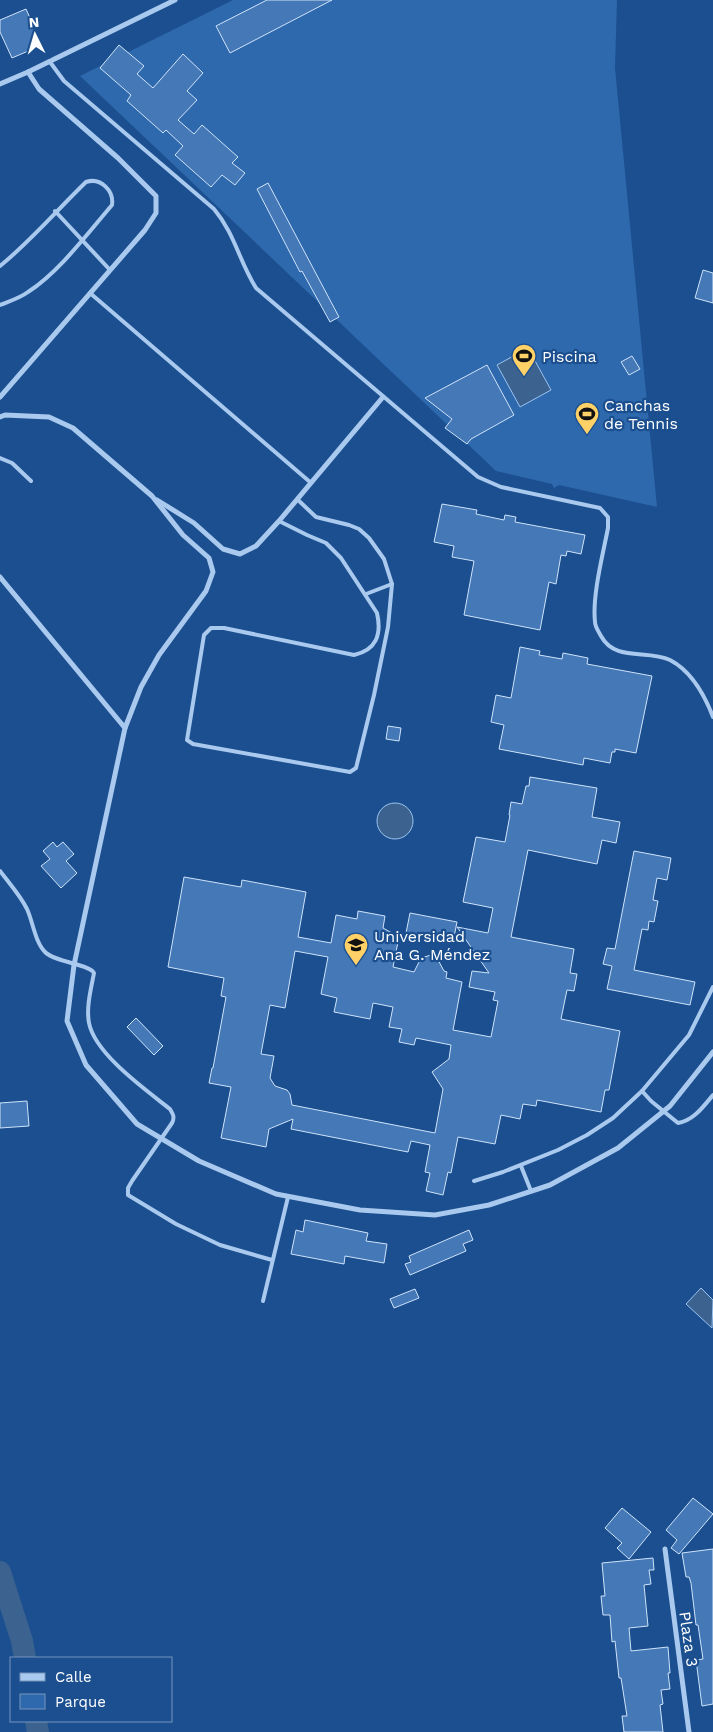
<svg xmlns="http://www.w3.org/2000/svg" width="713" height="1732" viewBox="0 0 713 1732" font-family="'Work Sans',sans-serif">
<rect width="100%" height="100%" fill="#1b4f8f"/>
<path fill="#2e69ad" d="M233,0H617L615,68L657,507L559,485L554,488L552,484L496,471L80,76Z"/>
<g fill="#3c6290" stroke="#9cc4f0">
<path d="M528,348L551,390L520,407L497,365Z"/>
<circle cx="395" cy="821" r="18"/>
<path d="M701,1288L713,1300L712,1328L686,1304Z"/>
</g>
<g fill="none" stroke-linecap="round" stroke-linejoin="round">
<g stroke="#3c6290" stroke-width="22">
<path d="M0,1572L22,1641L25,1658"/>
<path d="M36,1721L38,1732"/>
</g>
</g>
<g fill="#4478b7" stroke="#cfe3fa" fill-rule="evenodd">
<path d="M267,0H332L230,53L216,26Z"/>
<path d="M26,9L42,45L12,58L0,32V20Z"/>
<path d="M119,45L144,66L137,74L153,88L183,54L203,73L187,91L197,100L178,120L194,134L202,125L238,157L232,163L245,173L235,185L222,175L211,187L175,155L183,146L166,130L163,133L127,101L131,95L100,68Z"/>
<path d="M268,183L339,317L330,322L302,271L300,272L257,189Z"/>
<path d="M703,270L713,273V303L695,298Z"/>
<path d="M632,356L640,369L629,375L621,362Z"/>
<path d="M487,365L514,415L471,439L467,444L445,428L452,419L425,398Z"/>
<path d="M442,504L477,510L476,514L504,520L505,515L516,517L515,522L585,535L581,554L567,551L566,556L561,555L556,584L549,582L540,630L464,615L474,561L452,557L454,546L434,542Z"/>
<path d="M520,647L540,651L539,655L562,659L563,653L588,658L587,664L652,676L636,753L615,749V752H612L610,763L584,758L583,765L499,749L504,725L491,722L496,695L511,698Z"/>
<path d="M388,726L401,728L399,741L386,739Z"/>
<path d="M530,777L597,788L592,817L620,822L616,843L602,840L597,864L528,850L511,937L574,949L570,973L577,974L574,991L567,990L561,1019L620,1031L609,1090H605L601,1112L537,1100L536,1106L523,1104L520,1119L501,1115L495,1144L458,1137L451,1173L448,1172L443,1195L426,1191L430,1173L425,1172L430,1145L411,1141L408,1152L291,1129L293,1119L269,1129L266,1147L221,1138L231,1087L209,1083L212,1068H213L226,997L221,996L224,978L168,967L184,877L241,887L242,880L306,892L298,937L331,943L336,915L357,919L358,911L385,916L383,928L399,937L393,967L414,972L421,958L431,955L437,958L444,971L447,972L446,978L462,982L453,1030L491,1037L498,1001L493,1000L495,992L469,987L472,971L489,973L457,927L488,933L493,908L463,902L476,837L505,842L510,815H509L511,802L522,804L526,786H529ZM295,951L328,957L321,994L337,998L334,1012L370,1019L373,1003L393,1007L389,1027L402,1029L399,1042L414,1045L416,1038L451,1045L449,1059L432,1072L443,1089L435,1133L292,1105L290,1094L287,1090L275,1086L270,1078L274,1056L261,1054L270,1005L285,1008Z"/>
<path d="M53,842L57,847L63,842L74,854L66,861L77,873L61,888L41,866L50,859L43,851Z"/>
<path d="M634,851L671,858L667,880L657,878L653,900L658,901L654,922L649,921L648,930L642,929L634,970L695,982L690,1005L607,989L612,966L603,964L607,948L615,949Z"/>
<path d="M410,913L457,922L453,942L406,933Z"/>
<path d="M136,1018L163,1046L154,1055L127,1027Z"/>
<path d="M27,1101L29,1126L0,1128V1103Z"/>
<path d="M305,1220L368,1233L366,1241L387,1244L384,1263L345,1256L344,1264L291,1254L296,1230L303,1232Z"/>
<path d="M469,1230L473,1240L463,1244L466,1251L410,1275L405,1264L411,1262L409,1256Z"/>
<path d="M415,1289L419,1298L394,1308L390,1299Z"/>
<path d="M693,1498L713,1514L679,1554L671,1548L677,1540L666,1530Z"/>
<path d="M622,1508L651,1532L629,1559L617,1548L622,1543L605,1528Z"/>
<path d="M713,1549V1704L702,1706L696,1660L703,1659L698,1625H696L691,1583L689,1577H686L682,1553Z"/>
<path d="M653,1558L654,1570H649L651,1584L644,1585L648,1626L629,1628L631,1651L668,1647L670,1673H668L670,1689L661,1690L663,1704L660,1705L663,1732H624L622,1716H627L621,1678H619L615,1641L612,1642L610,1615H603L601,1596H605L602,1563Z"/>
</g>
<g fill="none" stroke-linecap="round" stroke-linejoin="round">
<g stroke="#a9c9ee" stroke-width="4">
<path d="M50,62L64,81L214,209C235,234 239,261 256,288L478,477L501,487L600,508L608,517V528C603,554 592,596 595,622C595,627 599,632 601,636C615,662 647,649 670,660C691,671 705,696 713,717"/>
<path d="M55,211L110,270"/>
<path d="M0,266C31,241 57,210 86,182C101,177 114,191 112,205C88,233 59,272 28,292C20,298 10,301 0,305"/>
<path d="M90,293L310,482"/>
<path d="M0,458L12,463L31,481"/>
<path d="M279,521L307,535L326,543L341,558L377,613C382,635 376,650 354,655L224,628H211L204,635L187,740L193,744L350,772L356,768L374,695L388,627L392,584L384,559L369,538L359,529L349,525L316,517L298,500"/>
<path d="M366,594L392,584"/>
<path d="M0,871C9,883 20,895 27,909C33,922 35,942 45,952C56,963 90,964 94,973C91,989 86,1007 89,1023C95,1054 146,1090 170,1109C173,1114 175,1117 172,1123L132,1181L128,1188V1195L176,1224L220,1245L272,1260"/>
<path d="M642,1091L651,1101L678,1123C694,1120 703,1107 713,1095"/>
<path d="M521,1166L531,1191"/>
<path d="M474,1181L503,1172L558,1150L587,1135L613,1118L642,1091L689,1035L713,987"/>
<path d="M263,1301L288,1197"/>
</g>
<g stroke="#a9c9ee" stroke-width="5">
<path d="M0,84L28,72L175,0"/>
<path d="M0,397L145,230L156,213V196L118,158L39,89L28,72"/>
<path d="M0,417L5,415L49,417L73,428L152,496L183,535L209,558L213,572L206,591L159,655L141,687L125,728"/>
<path d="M157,500L194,523L223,549L240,554L256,546L279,521L383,397"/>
<path d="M0,577L125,728L74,965L67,1021L86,1065L137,1124L199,1161L276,1194L360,1210L435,1215L489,1205L550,1185L618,1148L670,1106L713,1052"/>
<path d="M665,1549L689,1732"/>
</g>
</g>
<defs>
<symbol id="stadium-pin" viewBox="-11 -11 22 30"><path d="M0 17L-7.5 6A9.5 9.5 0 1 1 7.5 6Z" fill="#ffd166" stroke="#1b4f8f"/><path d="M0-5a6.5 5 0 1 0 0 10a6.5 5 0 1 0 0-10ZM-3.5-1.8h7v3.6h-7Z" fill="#111"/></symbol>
<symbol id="university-pin" viewBox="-11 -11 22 30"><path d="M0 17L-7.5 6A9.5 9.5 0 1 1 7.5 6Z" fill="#ffd166" stroke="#1b4f8f"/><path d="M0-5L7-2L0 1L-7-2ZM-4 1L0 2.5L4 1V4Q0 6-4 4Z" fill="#111"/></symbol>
</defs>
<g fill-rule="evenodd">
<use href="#stadium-pin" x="510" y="342" width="28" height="38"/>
<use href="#stadium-pin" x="573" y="400" width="28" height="38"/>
<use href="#university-pin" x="342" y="931" width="28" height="38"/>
</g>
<g text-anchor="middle" stroke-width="4.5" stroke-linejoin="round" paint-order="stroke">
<g font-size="16" fill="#fff" stroke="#1b4f8f" text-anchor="start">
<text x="542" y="362">Piscina</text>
<text x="604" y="411">Canchas<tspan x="604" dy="18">de Tennis</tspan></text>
<text x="374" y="942">Universidad<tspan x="374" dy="18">Ana G. Méndez</tspan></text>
</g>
<g font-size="16" fill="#fff" stroke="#1b4f8f">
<text transform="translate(689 1639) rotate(82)" y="6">Plaza 3</text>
</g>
</g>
<rect x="10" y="1657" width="162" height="65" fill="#1b4f8f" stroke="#7695bc"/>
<rect x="20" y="1673" width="25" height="8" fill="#a9c9ee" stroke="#7695bc"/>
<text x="55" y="1682" font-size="15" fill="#ffffff">Calle</text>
<rect x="20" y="1694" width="25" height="15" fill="#2e69ad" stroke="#7695bc"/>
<text x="55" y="1707" font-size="15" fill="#ffffff">Parque</text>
<g transform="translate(35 35) rotate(355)" stroke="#1b4f8f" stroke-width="4" paint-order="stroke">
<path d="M0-4L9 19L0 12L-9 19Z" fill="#ffffff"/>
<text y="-8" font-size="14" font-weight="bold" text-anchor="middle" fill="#ffffff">N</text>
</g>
</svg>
